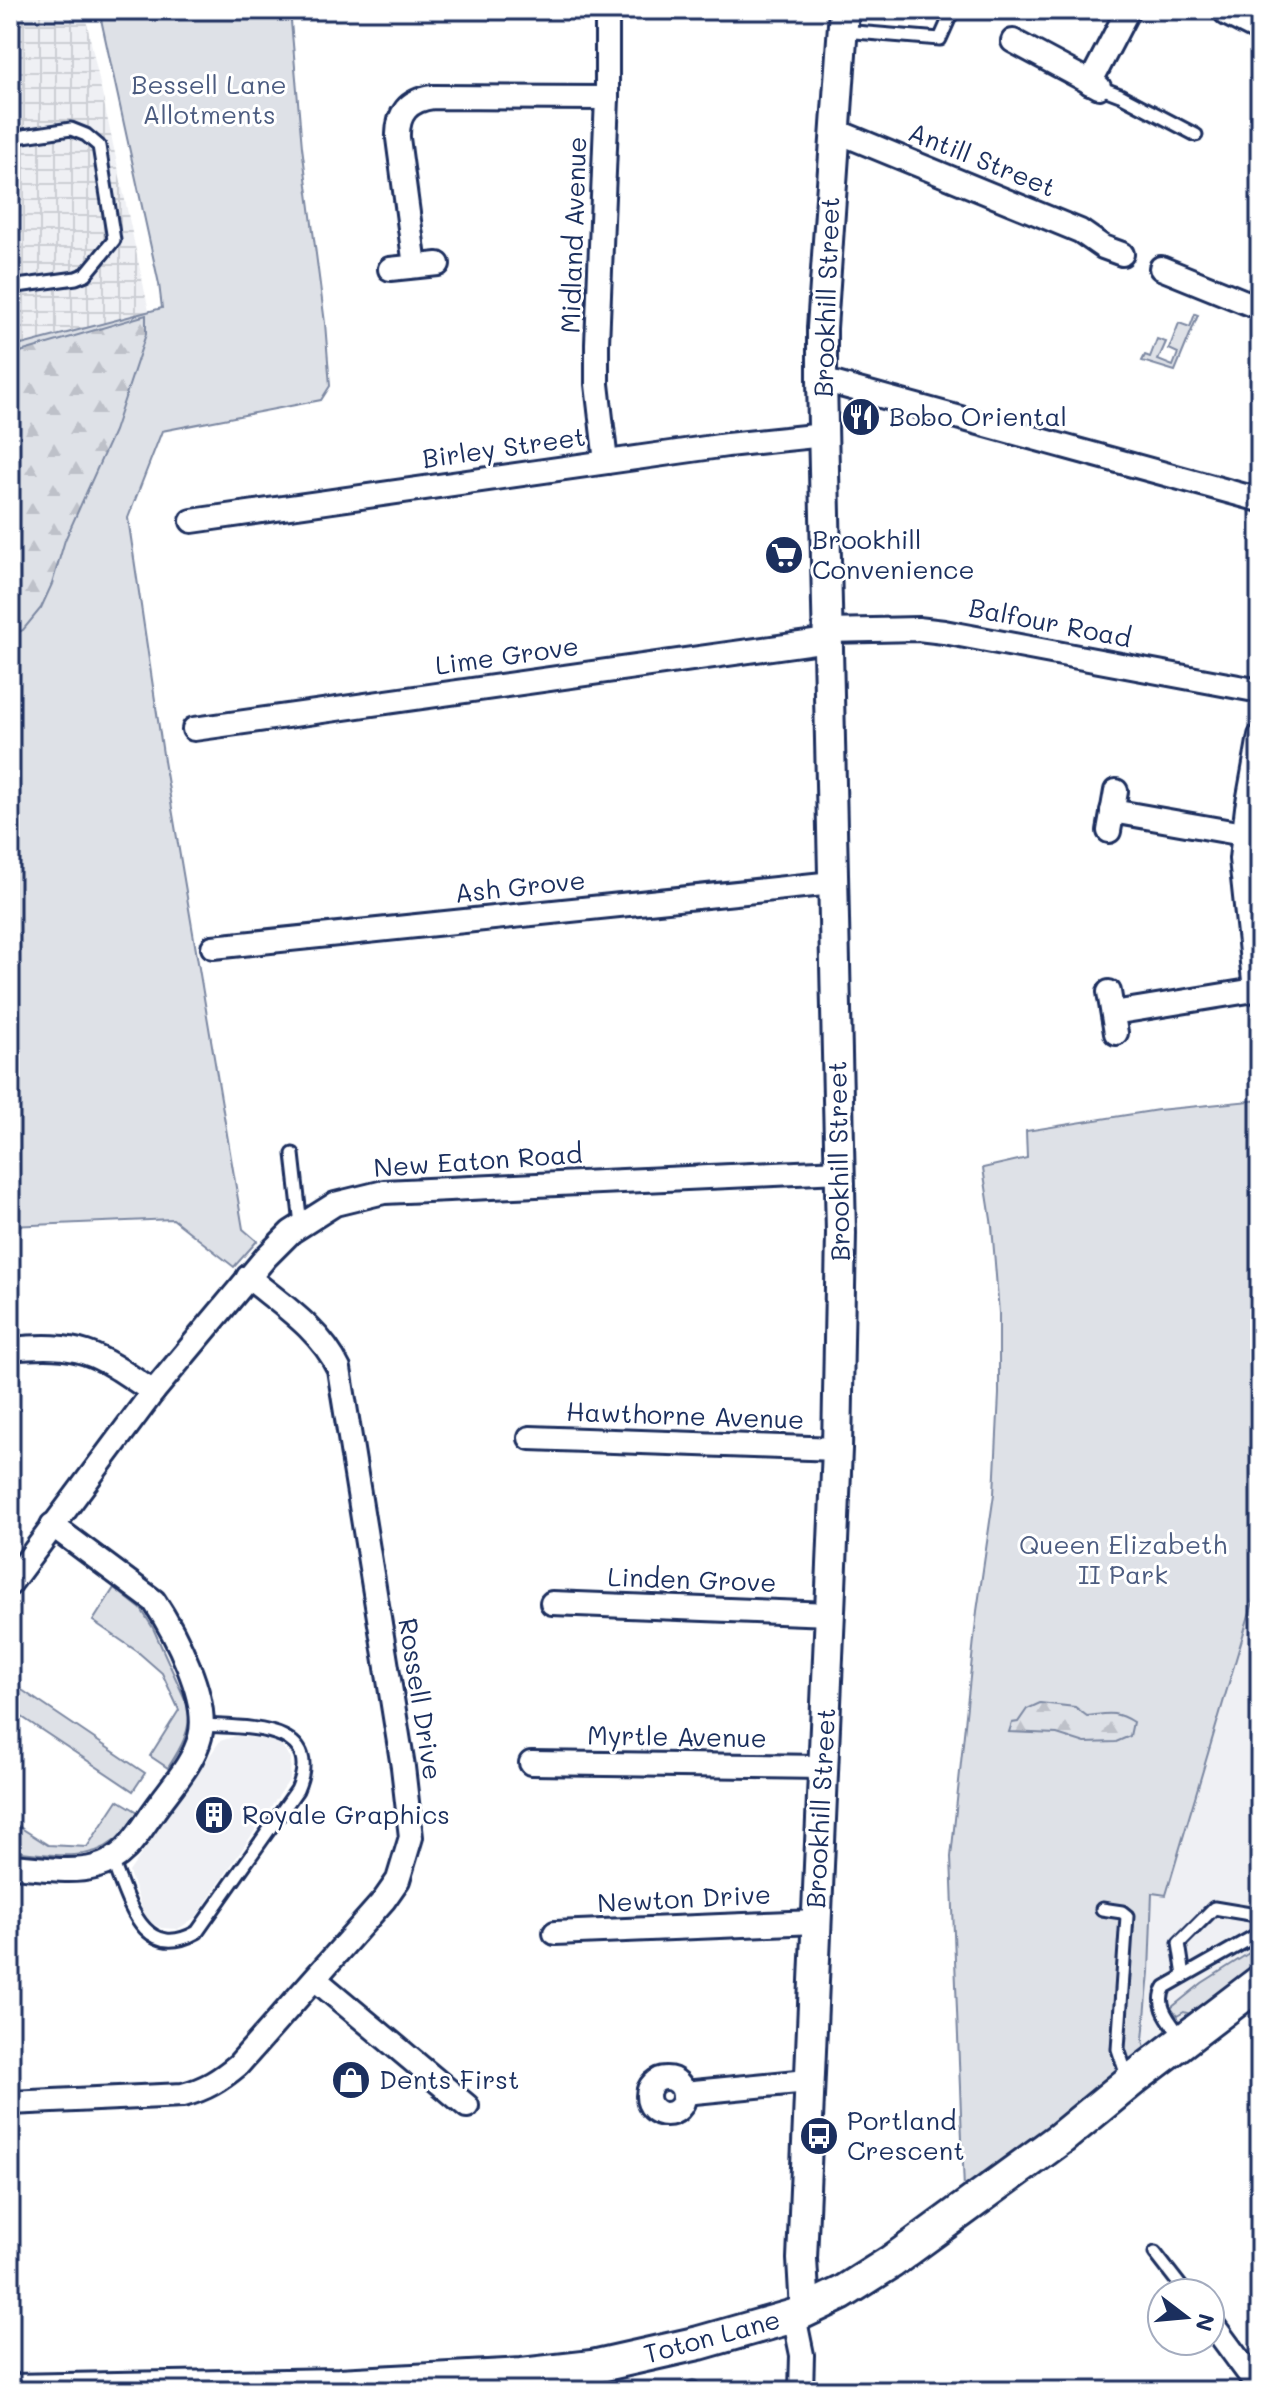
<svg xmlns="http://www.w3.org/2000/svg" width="1270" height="2401" viewBox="0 0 1270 2401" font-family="Mali,sans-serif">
<defs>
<pattern id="industrial-grid" width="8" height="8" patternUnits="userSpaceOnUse" patternTransform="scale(2)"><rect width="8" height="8" fill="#eff0f4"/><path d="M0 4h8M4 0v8" fill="none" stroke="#ccced4"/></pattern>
<pattern id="forest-firs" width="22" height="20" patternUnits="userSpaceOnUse" patternTransform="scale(2)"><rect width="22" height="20" fill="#dee1e7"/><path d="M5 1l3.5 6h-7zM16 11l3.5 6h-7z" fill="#bec1c9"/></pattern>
</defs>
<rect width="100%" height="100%" fill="#fff"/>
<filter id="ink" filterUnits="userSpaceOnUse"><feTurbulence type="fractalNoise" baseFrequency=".0125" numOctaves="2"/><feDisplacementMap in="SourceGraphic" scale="16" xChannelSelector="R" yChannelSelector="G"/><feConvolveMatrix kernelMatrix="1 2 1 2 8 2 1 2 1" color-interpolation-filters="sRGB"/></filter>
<g filter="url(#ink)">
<g fill="#eff0f4">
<path d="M1260,1578V1946L1202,1983L1172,2007L1177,2016L1184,2012L1193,2015L1146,2052L1143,2040L1149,1972L1152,1892L1166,1895Z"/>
<path d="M236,1736L271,1740L280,1744L291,1758L290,1779L196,1917L178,1929L161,1928L150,1922L142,1909L129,1872L220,1741Z"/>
</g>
<path fill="url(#industrial-grid)" d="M10,10H84L149,311L10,348Z"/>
<g fill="#dee1e7" stroke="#7c88a2" stroke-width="2">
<path d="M99,10H290L302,147L325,323L330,386L321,400L162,431L128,518L164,761L243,1229L257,1241L234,1267L173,1219L10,1226V348L162,308L159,284Z"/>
<path d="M1195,314L1198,315L1175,371L1142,361L1145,355L1150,357L1157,339L1166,342L1158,360L1173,366L1178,353L1169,349L1179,323L1190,327Z"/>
<path d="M1260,1100V1578L1166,1895L1152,1893L1149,1972L1143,2040L1146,2052L964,2190L951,1857L977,1611L994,1494L999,1394V1313L992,1226L983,1168L1027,1158L1026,1131L1158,1110Z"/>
<path d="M114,1588L141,1609L153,1628L189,1708C191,1732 180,1749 168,1768L150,1756L179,1710L162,1673L138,1652L93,1621Z"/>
<path d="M10,1682L145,1773L133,1791L10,1709Z"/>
<path d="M118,1800L138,1812C131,1822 124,1834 114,1841C86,1864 43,1853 10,1851V1821L48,1845L87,1847Z"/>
<path d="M1260,1946V1961L1193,2015L1184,2012L1177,2016L1171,2008L1202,1983Z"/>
</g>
<g fill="url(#forest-firs)" stroke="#7c88a2" stroke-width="2">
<path d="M146,315V334L114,431L65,540L52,584L41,608L23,630L10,636V355Z"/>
<path d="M1040,1703L1075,1707L1087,1716C1108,1714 1113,1710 1133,1722L1130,1736L1116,1742L1085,1743L1057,1734L1009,1732L1012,1723L1018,1722L1027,1709Z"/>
</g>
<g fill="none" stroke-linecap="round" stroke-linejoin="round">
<defs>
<g id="service">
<path d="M843,31L940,39L953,10"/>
<path d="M1099,87L1120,95L1196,135"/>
<path d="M10,138L71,129L86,135L99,146L114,240L86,274L76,278L10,287"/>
<path d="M293,1154L301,1225"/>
<path d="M112,1860C128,1899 142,1963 197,1932L297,1790C326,1723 244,1728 202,1725"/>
<path d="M1102,1909L1122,1912L1127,1916L1118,2049L1124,2067L1133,2078"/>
<path d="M1184,1976L1179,1943L1214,1908L1250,1914"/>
<path d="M1182,2038C1171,2022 1154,2006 1165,1987L1260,1933"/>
<path d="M1155,2253L1186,2293"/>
<path d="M693,2388V2391"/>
</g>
<g id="minor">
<path d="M1013,41L1099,87"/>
<path d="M1090,83L1128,10"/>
<path d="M836,131L1080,231L1103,247L1122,254"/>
<path d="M415,266L398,138C397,114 408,100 433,97L607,98"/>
<path d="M1161,268L1260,308"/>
<path d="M390,269L438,264"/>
<path d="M822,380L1260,500"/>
<path d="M606,462L597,384V344L607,98V10"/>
<path d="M192,521L727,445L824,435"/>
<path d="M827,631L918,629L944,632L1260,691"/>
<path d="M194,729L828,640"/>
<path d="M1260,736L1247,808L1241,859L1255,990L1260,989"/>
<path d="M1112,811L1243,834"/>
<path d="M1109,831L1116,791"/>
<path d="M213,947L833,883"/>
<path d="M1109,992L1116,1033"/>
<path d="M1113,1013L1255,990"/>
<path d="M10,1349C82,1342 96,1353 153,1392"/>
<path d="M530,1438L837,1449"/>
<path d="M10,1584L153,1392L266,1257L291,1232L335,1204L384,1192L840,1171"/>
<path d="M552,1603L830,1614"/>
<path d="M531,1763L822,1767"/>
<path d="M10,1866C37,1867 68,1874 95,1867C123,1860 137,1836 152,1814C168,1790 193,1765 200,1737C210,1700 174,1631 154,1601L52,1525"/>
<path d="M555,1933L815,1922"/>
<path d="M315,1979L467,2106"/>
<circle cx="666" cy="2096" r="18"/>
<path d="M684,2093L808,2081"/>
<path d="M10,2103L183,2095C206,2089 220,2080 238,2065L384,1900L398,1880L411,1837L403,1767L339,1369C320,1329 282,1305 248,1277"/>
<path d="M794,2316L802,2355L801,2391"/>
<path d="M1210,2321L1260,2389"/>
</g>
<path id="tertiary" d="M805,2311L802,2259L837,1449L841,1233L822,380V328L844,10"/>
<g id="secondary">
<path d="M1230,10L1260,25"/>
<path d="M10,2391L339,2385L522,2375L592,2367L699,2343L794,2316L842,2293L891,2262L1061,2138L1133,2079L1260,1982"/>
</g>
</defs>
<use href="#service" stroke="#1b2f5e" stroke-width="17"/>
<use href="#minor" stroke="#1b2f5e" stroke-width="28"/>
<use href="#tertiary" stroke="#1b2f5e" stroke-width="34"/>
<use href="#secondary" stroke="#1b2f5e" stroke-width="38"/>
<use href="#service" stroke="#fff" stroke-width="11"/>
<use href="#minor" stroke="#fff" stroke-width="22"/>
<use href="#tertiary" stroke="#fff" stroke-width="28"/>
<use href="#secondary" stroke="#fff" stroke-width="32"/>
</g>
</g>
<defs>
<symbol id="restaurant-disc" viewBox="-11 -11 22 22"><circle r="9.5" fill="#1b2f5e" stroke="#fff"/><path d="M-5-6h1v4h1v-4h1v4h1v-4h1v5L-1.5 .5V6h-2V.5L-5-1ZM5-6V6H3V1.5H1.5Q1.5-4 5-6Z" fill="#fff"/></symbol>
<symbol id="supermarket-disc" viewBox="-11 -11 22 22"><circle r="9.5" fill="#1b2f5e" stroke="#fff"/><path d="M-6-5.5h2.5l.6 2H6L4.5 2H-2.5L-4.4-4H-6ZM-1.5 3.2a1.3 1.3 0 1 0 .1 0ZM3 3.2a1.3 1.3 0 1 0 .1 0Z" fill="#fff"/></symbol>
<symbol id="building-disc" viewBox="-11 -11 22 22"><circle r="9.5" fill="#1b2f5e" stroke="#fff"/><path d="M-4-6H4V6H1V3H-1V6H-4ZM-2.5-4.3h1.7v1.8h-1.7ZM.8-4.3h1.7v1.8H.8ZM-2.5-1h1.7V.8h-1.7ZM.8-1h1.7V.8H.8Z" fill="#fff"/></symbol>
<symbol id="shop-disc" viewBox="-11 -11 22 22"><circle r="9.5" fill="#1b2f5e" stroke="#fff"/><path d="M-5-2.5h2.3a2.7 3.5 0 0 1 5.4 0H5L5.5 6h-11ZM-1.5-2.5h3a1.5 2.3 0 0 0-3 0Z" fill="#fff"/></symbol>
<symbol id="bus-disc" viewBox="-11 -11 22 22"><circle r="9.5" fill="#1b2f5e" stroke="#fff"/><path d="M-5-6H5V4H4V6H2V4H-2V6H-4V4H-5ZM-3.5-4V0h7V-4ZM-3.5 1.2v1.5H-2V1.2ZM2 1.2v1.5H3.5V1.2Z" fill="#fff"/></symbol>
</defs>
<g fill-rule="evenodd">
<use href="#restaurant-disc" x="839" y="395" width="44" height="44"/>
<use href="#supermarket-disc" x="762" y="533" width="44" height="44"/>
<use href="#building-disc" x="192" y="1793" width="44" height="44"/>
<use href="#shop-disc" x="329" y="2058" width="44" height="44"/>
<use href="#bus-disc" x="797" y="2114" width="44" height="44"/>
</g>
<g text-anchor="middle" stroke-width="6" stroke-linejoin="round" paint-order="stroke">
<g font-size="26" fill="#4c5c80" stroke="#fff">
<text x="209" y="94">Bessell Lane<tspan x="209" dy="30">Allotments</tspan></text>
<text x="1123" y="1554">Queen Elizabeth<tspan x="1123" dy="30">II Park</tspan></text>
</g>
<g font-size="26" fill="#1b2f5e" stroke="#fff">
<text transform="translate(982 160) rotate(22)" y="9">Antill Street</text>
<text transform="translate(574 235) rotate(-88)" y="9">Midland Avenue</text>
<text transform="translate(827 297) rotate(-88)" y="9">Brookhill Street</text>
<text transform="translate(504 448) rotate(-8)" y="9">Birley Street</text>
<text transform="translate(1050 623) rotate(11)" y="9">Balfour Road</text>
<text transform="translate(507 656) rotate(-8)" y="9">Lime Grove</text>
<text transform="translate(520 887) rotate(-6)" y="9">Ash Grove</text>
<text transform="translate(478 1161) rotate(-4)" y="9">New Eaton Road</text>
<text transform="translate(839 1161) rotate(-91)" y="9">Brookhill Street</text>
<text transform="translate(685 1416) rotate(2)" y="9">Hawthorne Avenue</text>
<text transform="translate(692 1580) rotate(2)" y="9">Linden Grove</text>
<text transform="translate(420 1699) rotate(81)" y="9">Rossell Drive</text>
<text transform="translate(677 1737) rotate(1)" y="9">Myrtle Avenue</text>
<text transform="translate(821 1808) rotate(-87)" y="9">Brookhill Street</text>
<text transform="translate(684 1899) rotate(-3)" y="9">Newton Drive</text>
<text transform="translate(712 2337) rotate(-15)" y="9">Toton Lane</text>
</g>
<g font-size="26" fill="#1b2f5e" stroke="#fff" text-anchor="start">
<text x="889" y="426">Bobo Oriental</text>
<text x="812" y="549">Brookhill<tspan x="812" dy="30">Convenience</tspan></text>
<text x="242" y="1824">Royale Graphics</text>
<text x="379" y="2089">Dents First</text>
<text x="847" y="2130">Portland<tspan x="847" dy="30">Crescent</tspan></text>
</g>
</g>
<rect width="1270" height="2401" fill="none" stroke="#fff" stroke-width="40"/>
<rect x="20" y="20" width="1230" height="2361" fill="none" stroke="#1b2f5e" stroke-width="3" filter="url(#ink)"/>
<g transform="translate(1186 2317) rotate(106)"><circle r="38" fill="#ffffff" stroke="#a4acbf" stroke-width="2"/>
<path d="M0-6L14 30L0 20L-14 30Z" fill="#1b2f5e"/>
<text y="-12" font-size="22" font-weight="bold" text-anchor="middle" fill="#1b2f5e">N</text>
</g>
</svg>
